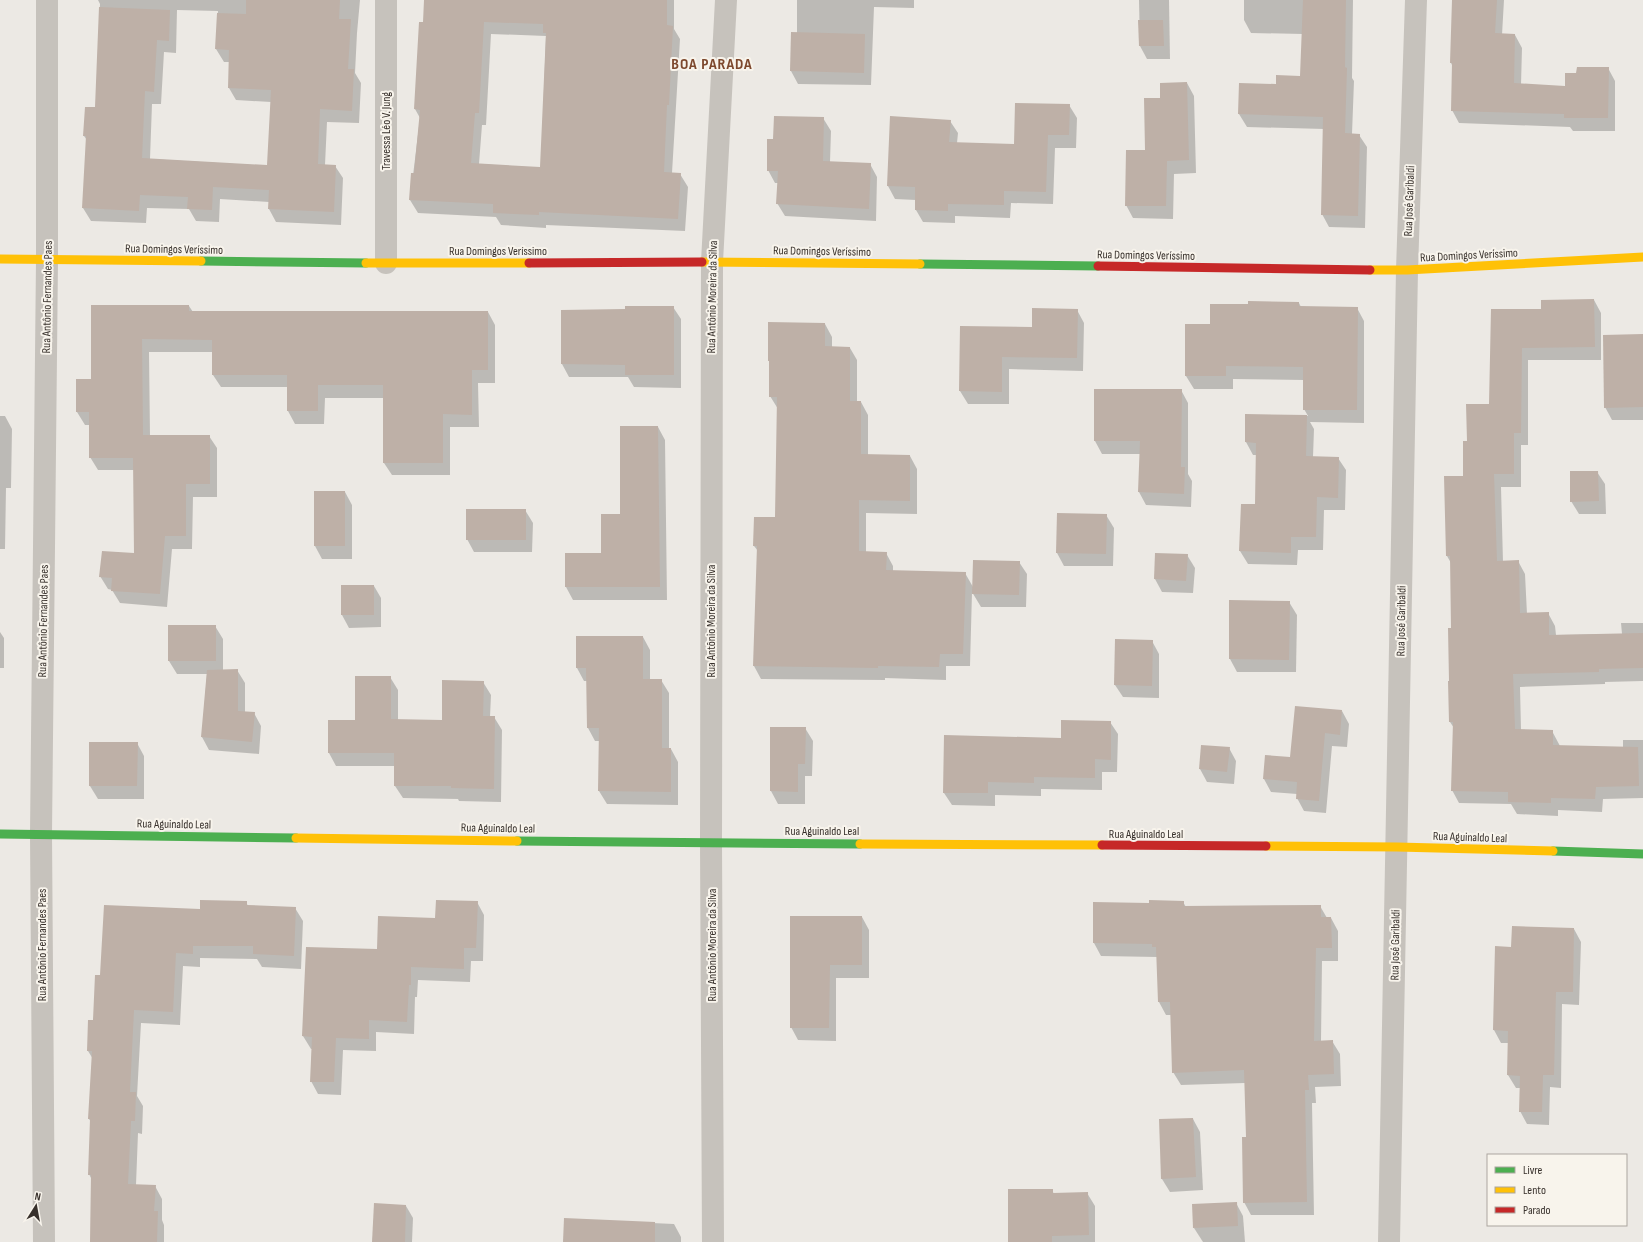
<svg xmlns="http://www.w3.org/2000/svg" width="1643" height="1242" viewBox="0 0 1643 1242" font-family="'Sofia Sans Condensed',sans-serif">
<rect width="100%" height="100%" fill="#ece9e4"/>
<g fill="#0003" fill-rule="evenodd">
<path d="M98,0H360L357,33L355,73L361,83L359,123L327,122L325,165L335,166L343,178L341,225L276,222L269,209V202L220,199L219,222L196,221L189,209L147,208L146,223L91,221L83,208L87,140L84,136L96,108L100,4ZM177,10L218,11L216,49L224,62H230L229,88L236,100L271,102L268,166L150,159L152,104H161L164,52L176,53Z"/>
<path d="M425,0H674V29L680,39L672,173L680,174L688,187L685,231L546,225V228L501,225L496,217L418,213L410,200L420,118L415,109L424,23ZM491,34L546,36L541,168L479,164L482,125H486Z"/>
<path d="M797,0H914V8L874,7L871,85L798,84L791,71L797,33Z"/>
<path d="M1139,0H1169L1170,59H1147L1140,46Z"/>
<path d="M1244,0H1353L1352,78L1354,81L1352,134L1359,135L1367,147L1365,228L1329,227L1322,214L1324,129L1247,127L1239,114L1277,85L1301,77L1303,34L1251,33L1244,20Z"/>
<path d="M1453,0H1504L1502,35H1515L1522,48L1521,85L1566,87L1577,74L1608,68L1615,81V131H1573L1570,127L1459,123L1452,110L1453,67L1451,63Z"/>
<path d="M1187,83L1194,96L1196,173L1174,174L1173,219L1133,218L1126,205L1146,151L1161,99Z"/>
<path d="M1069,105L1077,118L1076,148H1055L1053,204L1011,203L1010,218L955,216V223L923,222L916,210V200L895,199L888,186L950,121L958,133L957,143L1015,145Z"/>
<path d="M823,118L831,131L830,162L870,164L877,177L876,221L785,216L777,203L778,183H775L768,170L774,140Z"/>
<path d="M1594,300L1601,313V360H1528V445H1521V487H1501L1503,562L1518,561L1525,574L1527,614L1548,613L1555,626L1556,635L1622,634L1621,623H1643V681L1605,682V684L1520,687L1521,730L1552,731L1560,746L1623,748V740H1643V798L1603,799L1602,812L1558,810V816L1517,814L1511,804L1459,803L1452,790L1454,728L1450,722L1452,629L1451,563L1447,556L1464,477L1468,442L1490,405L1542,310Z"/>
<path d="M1299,303L1301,307L1357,308L1364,321V423L1310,422L1314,429L1313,457L1338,458L1346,470L1345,510H1324L1323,550H1298L1297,565L1248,564L1240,551L1256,505L1257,455H1253L1246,442V415L1308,416L1304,409V380L1233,379V389H1194L1186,376L1211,325Z"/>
<path d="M92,306H189L193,312H488L495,325V383H478L479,427H450V475H392L384,463V398H325L324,424H295L288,411V387H221L213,375V352H149L150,436H209L217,448V497H193L192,549H172L167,607L120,603L112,590L108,589L100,576L135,554L134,470H98L90,457V425H85L77,412L92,380Z"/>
<path d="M673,307L681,319V388L634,387L628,377H569L562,364L626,310Z"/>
<path d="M1077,310L1084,323L1083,371L1009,369V404H968L960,391L1033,328Z"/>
<path d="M825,324L832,337V347L850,348L857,360V402H861L868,415V455L910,456L917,469V514L866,513V553H886L893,566V571L965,573L973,587L1019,562L1027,574L1026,607H981L972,592L970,666H946V680L885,678V680L761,679L754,666L758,551L754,546L776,518L778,409L770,396V364L769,361Z"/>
<path d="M1643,335V420H1612L1605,407Z"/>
<path d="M1181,390L1188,403V474L1192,481L1191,507L1146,505L1139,492L1141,454H1102L1095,441Z"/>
<path d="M0,416H5L12,429L11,488H6L5,549H0Z"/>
<path d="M658,427L665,440L667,600H573L566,587L602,554L621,515Z"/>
<path d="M1597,472L1605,484L1606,514H1579L1571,501Z"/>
<path d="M315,492H345L352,505V559H322L315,546Z"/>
<path d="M525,510L533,523L532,552H474L467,539Z"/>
<path d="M1106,515L1114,528L1113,566H1064L1057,553Z"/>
<path d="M1187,555L1195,568L1193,593L1162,592L1155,579Z"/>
<path d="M374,586L381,598V627L349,628L342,615Z"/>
<path d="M1289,602L1297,615L1296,672H1237L1230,659Z"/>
<path d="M169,626H215L223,639V670H237L245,683V712L254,713L261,726L259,754L209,750L202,737L207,674H177L169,661Z"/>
<path d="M0,632L4,638V668H0Z"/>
<path d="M643,637L650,650V680H661L669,693V749H671L678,762V805L607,804L599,791L600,741H595L588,728L587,681H584L577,668Z"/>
<path d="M1152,641L1159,654V698L1123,697L1115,685Z"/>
<path d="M390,677L398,690V720L443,721L483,682L491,695L490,717H494L502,730L501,802L459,801L458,799L403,798L395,786V766H336L329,753Z"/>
<path d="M1342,711L1349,724L1347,747L1332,746L1326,813L1304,811L1297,798V794L1271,792L1264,779L1291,759Z"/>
<path d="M1110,722L1118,734L1117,772H1102V790L1041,789V796L995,795V806L952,805L944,793L1062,739Z"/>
<path d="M771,728H805L813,741L812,776H805V804H778L771,791Z"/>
<path d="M137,743L144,756V799H98L90,786Z"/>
<path d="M1229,748L1236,761L1234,784L1207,782L1200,769Z"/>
<path d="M246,902L248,906L295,908L303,921L301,969L262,967L257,959L200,958V967L183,966L180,1025L141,1023L137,1096L143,1106L142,1134L138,1133L136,1185L155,1186L162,1199V1220L164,1225V1242H91L92,1180L89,1174L91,1122L89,1119L93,1059L88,1051L101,976L201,910Z"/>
<path d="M477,902L484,915L483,961H471L470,982L418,980L417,997H415L414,1034L376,1032V1051L343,1050L341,1095L318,1094L311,1081L312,1049H311L303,1036L378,950L436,919Z"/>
<path d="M1183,902L1186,907L1320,906L1327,918H1331L1338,931V961H1322L1321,1041H1332L1340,1054L1341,1086L1315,1087L1316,1103H1312L1314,1215H1251L1244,1202L1247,1138L1245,1083L1181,1085L1173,1072L1171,1015H1166L1159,1002L1157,957L1101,956L1094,943V903L1150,904Z"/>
<path d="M791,917H862L869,930V978H836V1041L798,1040L791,1027Z"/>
<path d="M1574,929L1581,942L1579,1005L1562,1004L1561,1088L1550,1087L1549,1125L1527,1124L1520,1111V1088H1516L1508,1075L1509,1043H1501L1494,1030L1512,948Z"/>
<path d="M1193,1119L1200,1132L1203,1190L1170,1192L1162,1179L1160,1120Z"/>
<path d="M1052,1190L1054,1194L1087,1193L1095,1206V1242H1009Z"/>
<path d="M1236,1203L1243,1216L1245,1242H1203L1194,1228Z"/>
<path d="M406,1206L413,1218L412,1242H373Z"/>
<path d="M565,1219L674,1224L681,1237V1242H564Z"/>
</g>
<g fill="#beb0a7" fill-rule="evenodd">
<path d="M246,0H340L339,19H351L348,69H354L352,111L320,109L318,164L336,165L334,212L268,209L269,190L213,187L212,210L187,209L188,197L140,195L139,211L82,208L86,136H83L85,107H95L99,7L170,10L169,41L157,40L154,92L145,91L142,158L267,165L271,90L228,88L229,50L215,49L217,13L246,14Z"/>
<path d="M424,0H667V25L673,26L669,105H667L664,172L681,173L678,219L539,212V215L493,213V204L409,200L411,173H414L420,110L414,109L419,22H423ZM484,22L543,24V33H546L540,167L471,163L475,113H479Z"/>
<path d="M1303,0H1346L1345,67L1347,68L1345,133L1360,134L1358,216L1321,215L1323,117L1238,114L1239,83L1276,84V75L1300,76Z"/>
<path d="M1452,0H1497L1495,33L1515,34L1514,83L1565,86V73H1576L1577,67H1609L1608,118H1564V114L1451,111L1452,63H1450Z"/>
<path d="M1138,20H1163L1164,46H1139Z"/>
<path d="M791,32L865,34L864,73L790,71Z"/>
<path d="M1187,82L1189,160L1167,161L1166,206H1125L1126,150H1145L1144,98H1160V83Z"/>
<path d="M1015,103L1070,104L1069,135H1048L1046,192L1004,191V205L948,204V211L915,210V187L887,186L890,116L951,120L949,142L1014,144Z"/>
<path d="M774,116L824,117L823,161L871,163L869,209L776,204L778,171H767V139H773Z"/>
<path d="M1594,299L1595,347L1522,348L1521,433H1514V474H1494L1497,561L1519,560L1520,613L1549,612V635L1643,633V668L1599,669V672L1513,674L1515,729L1553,730V745L1638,747L1639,786L1596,787L1595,799L1551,798V803L1508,802V792L1451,791L1453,722H1449L1448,681H1449L1448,628H1451L1450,556H1446L1444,476H1463V441H1467L1466,404H1489L1491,309H1541V300Z"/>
<path d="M1248,301L1299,302V306L1358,307L1357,410H1303V367L1226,366V376H1185V324H1210V304H1248Z"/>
<path d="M91,305H189V311H488V370H472V415L443,414V463H383V385H318V411H287V375H212V340L142,339L143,435H210V484H186V536H165L160,594L111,591L112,578L99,577L102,551L134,553L133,458H89V412H76V379H91Z"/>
<path d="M625,306H674V375H625V365L561,364V310L625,309Z"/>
<path d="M1032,308L1078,309L1077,358L1002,357V392L959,391L960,326L1032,327Z"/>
<path d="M768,322L825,323V346L850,347V401H861V454L910,455V501L859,500V551L887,552L886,570L966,572L963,654H940L939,667L878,666V668L753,666L757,546H753L754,517H775L777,397H769V361H768Z"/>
<path d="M1643,334V407L1604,408L1603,335Z"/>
<path d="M1094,389H1182L1181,467H1185L1184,494L1138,492L1140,441H1094Z"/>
<path d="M1245,414L1307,415L1306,456L1339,457L1338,498L1317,497L1316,537H1291V553L1239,551L1241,504H1255L1256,443L1245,442Z"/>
<path d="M620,426H658L660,587H565V553H601V514H620Z"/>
<path d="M1570,471H1598L1599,501L1570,502Z"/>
<rect x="314" y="491" width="31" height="55"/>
<rect x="466" y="509" width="60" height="31"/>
<path d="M1057,513L1107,514L1106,554L1056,553Z"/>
<path d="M1155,553L1188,554L1186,581L1154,579Z"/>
<path d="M973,560L1020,561L1019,595L972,594Z"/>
<rect x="341" y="585" width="33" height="30"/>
<path d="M1229,600L1290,601L1289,660L1229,659Z"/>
<rect x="168" y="625" width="48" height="36"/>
<path d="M576,636H643V679H662V748H671V792L598,791L599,728H587L586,668H576Z"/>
<path d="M1115,639L1153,640L1152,686L1114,685Z"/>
<path d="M238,669V711L255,712L252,742L201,737L207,670Z"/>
<path d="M355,676H391V719L442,720V680L484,681L483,716H495L494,789L451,788V786H394V753H328V720H355Z"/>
<path d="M1295,706L1342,710L1340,735L1325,733L1319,801L1296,799L1297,782L1263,779L1265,755L1290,757Z"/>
<path d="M1061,720L1111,721V760L1095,759V778L1034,777V783L988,782V793H943L944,735L1061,738Z"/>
<path d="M770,727H806L805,764H798V792L770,791Z"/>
<path d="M89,742H138L137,786H89Z"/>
<path d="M1201,745L1230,747L1227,772L1199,769Z"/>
<path d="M200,900L247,901V905L296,907L294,956L253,954V946H193V954L176,953L173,1012L134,1010L130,1092H136L135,1121H131L128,1184L156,1185L154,1211H158L157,1242H90L91,1175H88L90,1119H88L92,1051H87L88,1020H93L95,975H100L104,905L200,909Z"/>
<path d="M436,900L478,901L476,948H464V969L411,967V985H409L407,1022L369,1020V1039L336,1038L334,1082H310L312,1037L302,1036L306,947L377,949L378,916L435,918Z"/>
<path d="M1149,900L1184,901V906L1321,905V917H1331L1332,948H1316L1314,1041L1333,1040L1334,1074L1308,1075L1309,1090H1305L1307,1202L1243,1203L1242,1137H1246L1244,1070L1172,1073L1170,1002H1158L1156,947H1152V944L1093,943V902L1149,903Z"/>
<path d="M790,916H862V965H830L829,1028H790Z"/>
<path d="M1512,926L1574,928L1573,992H1556L1554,1075H1543L1542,1112H1519L1520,1076L1507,1075L1508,1031L1493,1030L1495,946L1511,947Z"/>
<path d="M1193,1118L1196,1177L1161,1179L1159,1119Z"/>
<path d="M1008,1189H1053V1193L1088,1192L1089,1235L1052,1236V1242H1008Z"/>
<path d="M1237,1202L1238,1226L1193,1228L1192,1204Z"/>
<path d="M374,1203L406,1205L405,1242H372Z"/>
<path d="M564,1218L655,1222V1242H563Z"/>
</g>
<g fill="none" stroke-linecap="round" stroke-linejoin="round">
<g stroke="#c6c2bc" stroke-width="22">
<path d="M386,263V0"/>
<path d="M44,1242L41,834L47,260V0"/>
<path d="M713,1242L711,843L712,262L726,0"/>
<path d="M1389,1242L1407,270L1416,0"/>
</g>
<g stroke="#4caf50" stroke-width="9">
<path d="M201,261L366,263"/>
<path d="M920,264L1098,266"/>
<path d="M0,834L296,838"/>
<path d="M517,841L860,844"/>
<path d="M1553,851L1643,854"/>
</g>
<g stroke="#ffc107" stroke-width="9">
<path d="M0,259L201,261"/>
<path d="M702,262L920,264"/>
<path d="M366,263H529"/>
<path d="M1370,270H1407L1643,257"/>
<path d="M296,838L517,841"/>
<path d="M860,844L1102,845"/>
<path d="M1266,846L1397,847L1553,851"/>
</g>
<g stroke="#c62828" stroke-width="9">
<path d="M529,263L702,262"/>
<path d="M1098,266L1370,270"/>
<path d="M1102,845L1266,846"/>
</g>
</g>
<g text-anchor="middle" stroke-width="4" stroke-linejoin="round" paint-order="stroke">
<g font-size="12" fill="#37302b" stroke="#f8f4ec">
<text transform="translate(386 131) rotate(-90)" y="4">Travessa Léo V. Jung</text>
<text transform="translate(1409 201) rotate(-88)" y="4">Rua José Garibaldi</text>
<text transform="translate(174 249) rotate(1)" y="4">Rua Domingos Veríssimo</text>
<text x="498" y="255">Rua Domingos Veríssimo</text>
<text transform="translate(822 251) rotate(1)" y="4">Rua Domingos Veríssimo</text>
<text transform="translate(1146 255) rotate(1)" y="4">Rua Domingos Veríssimo</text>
<text transform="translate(1469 255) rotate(-3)" y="4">Rua Domingos Veríssimo</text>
<text transform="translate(47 297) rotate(-89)" y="4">Rua Antônio Fernandes Paes</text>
<text transform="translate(712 297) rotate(-89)" y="4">Rua Antônio Moreira da Silva</text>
<text transform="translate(43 621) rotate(-89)" y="4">Rua Antônio Fernandes Paes</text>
<text transform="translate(711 621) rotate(-90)" y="4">Rua Antônio Moreira da Silva</text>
<text transform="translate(1401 621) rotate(-89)" y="4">Rua José Garibaldi</text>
<text transform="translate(174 824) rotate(1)" y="4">Rua Aguinaldo Leal</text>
<text transform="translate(498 828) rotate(1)" y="4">Rua Aguinaldo Leal</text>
<text x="822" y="835">Rua Aguinaldo Leal</text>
<text x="1146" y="838">Rua Aguinaldo Leal</text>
<text transform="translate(1470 837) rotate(2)" y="4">Rua Aguinaldo Leal</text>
<text transform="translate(42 945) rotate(-90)" y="4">Rua Antônio Fernandes Paes</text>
<text transform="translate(712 945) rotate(-90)" y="4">Rua Antônio Moreira da Silva</text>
<text transform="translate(1395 945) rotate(-89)" y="4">Rua José Garibaldi</text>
</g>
<g font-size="16" font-weight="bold" letter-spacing="1" fill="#7d482d" stroke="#f8f4ec">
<text x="712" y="69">BOA PARADA</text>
</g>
</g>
<rect x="1487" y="1154" width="140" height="72" fill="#f8f4ec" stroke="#aba69f"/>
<rect x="1495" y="1167" width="20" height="6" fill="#4caf50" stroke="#aba69f"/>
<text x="1523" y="1174" font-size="12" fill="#37302b">Livre</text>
<rect x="1495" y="1187" width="20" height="6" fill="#ffc107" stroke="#aba69f"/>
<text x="1523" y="1194" font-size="12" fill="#37302b">Lento</text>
<rect x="1495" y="1207" width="20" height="6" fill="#c62828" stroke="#aba69f"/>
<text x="1523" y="1214" font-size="12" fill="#37302b">Parado</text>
<g transform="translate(36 1206) rotate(11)" stroke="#f8f4ec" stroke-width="3" paint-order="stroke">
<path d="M0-3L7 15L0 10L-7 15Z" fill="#37302b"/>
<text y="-6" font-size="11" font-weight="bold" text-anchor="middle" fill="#37302b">N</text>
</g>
</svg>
